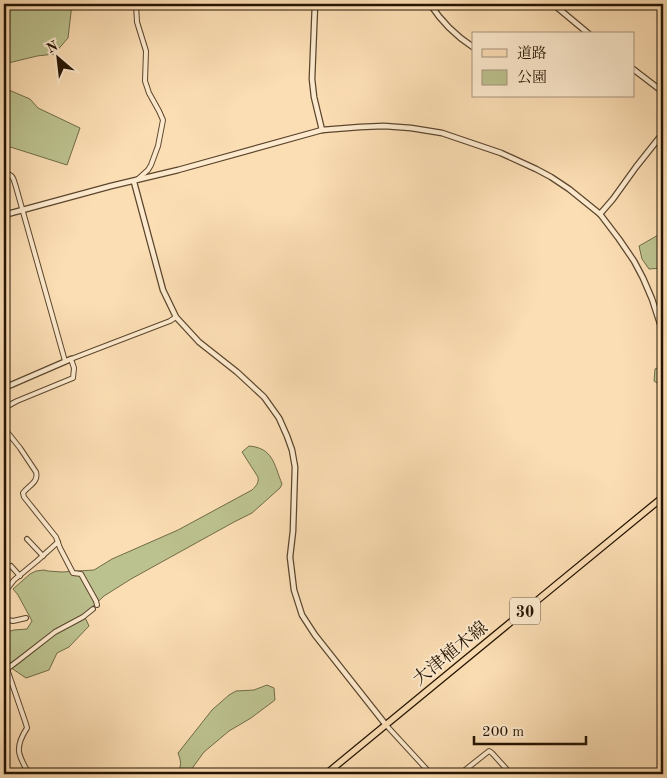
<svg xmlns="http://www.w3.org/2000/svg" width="667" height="778" viewBox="0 0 667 778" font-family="'Old Standard TT','Noto Serif JP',serif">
<rect width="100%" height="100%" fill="#fcdeb4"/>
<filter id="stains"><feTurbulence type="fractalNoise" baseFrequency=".004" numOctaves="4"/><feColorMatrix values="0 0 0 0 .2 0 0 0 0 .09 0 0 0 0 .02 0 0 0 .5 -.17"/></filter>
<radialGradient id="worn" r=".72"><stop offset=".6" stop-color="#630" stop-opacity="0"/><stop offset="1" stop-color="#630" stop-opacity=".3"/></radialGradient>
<g fill="#bcc28f" stroke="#706b48">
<path d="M4,4H72L68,38L54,54L37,56L4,64Z"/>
<path d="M4,88L30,99L38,108L80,128L67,165L4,145Z"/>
<path d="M663,229V268L649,269L642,259L639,246L660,234Z"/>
<path d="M663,365V387L654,381L655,369Z"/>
<path d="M249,446C273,448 274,464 282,484L280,488L252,513L234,522L131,579L104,596L84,615L89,626L69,647L57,653L49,670L26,678L4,663V633L14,630L27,629L32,621L18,595L13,589L30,574L36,571L44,570L48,571L62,572L94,570L112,559L178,530L252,490C256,486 259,483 258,477L242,452Z"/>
<path d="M267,685L274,688L275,700L251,718L229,731L204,752L188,774H177C182,766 181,761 178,753L212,710L229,695L236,691L254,690Z"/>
</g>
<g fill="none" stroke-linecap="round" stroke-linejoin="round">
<defs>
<g id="minor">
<path d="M136,4L137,22L146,51L145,81L149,93L159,111L163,120L158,146L151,165L148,170L138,179"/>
<path d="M4,173C14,175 13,178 16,187L65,361"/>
<path d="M4,408L17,401L73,378L74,368L71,359L170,321L176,317"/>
<path d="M4,428L20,448L36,472C39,482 28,486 23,493L24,497L56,537L60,548L73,573L81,574L96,601L97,605"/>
<path d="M27,539L43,556"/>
<path d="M11,566L20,576"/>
<path d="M4,593L14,580L37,561L58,542"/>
<path d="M4,619L13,621L26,618"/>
<path d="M4,669H7L19,660L55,632L83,617L93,609"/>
<path d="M7,669L26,724L27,728C14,748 18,755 29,774"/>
<path d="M386,725L431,774"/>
<path d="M460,774L489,751L492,753L511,774"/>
</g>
<g id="tertiary">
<path d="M315,4L312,79L314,97L322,130"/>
<path d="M430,4C441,21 456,36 473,47"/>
<path d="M553,4L589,34"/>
<path d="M633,69L663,92"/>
<path d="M134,182L163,290L176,317L199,342L237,372L264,397L279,418L287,436L292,450L295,467L293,531L290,557L294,590L302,615L315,635L386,725"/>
<path d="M600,214L613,199L636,167L663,133"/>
<path d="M4,215L111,186L178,170L322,130L360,127L384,126L411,128L442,133L501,153L536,169L551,177L569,189L600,214L619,239L634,261L643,278L652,299L663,333"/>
<path d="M4,388L71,359"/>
</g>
<path id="primary" d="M326,774L663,497"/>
</defs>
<use href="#minor" stroke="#5b462e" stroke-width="6"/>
<use href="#tertiary" stroke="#5b462e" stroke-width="7"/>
<use href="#primary" stroke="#251402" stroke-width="8"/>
<use href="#minor" stroke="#fdeace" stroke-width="4"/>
<use href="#tertiary" stroke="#fdeace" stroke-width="4.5"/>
<use href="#primary" stroke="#fcdeb4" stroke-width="5.5"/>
</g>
<g text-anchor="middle" stroke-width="4" stroke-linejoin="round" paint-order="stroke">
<rect fill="#fdeace" stroke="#66543f" stroke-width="1" x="510" y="597.5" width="30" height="27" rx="4"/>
<g font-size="16" font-weight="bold" fill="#251402">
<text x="525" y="617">30</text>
</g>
<g font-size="18" fill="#251402" stroke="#fdeace">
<text transform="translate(450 653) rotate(-39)" y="6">大津植木線</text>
</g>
</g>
<rect width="667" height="778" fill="none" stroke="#fcdeb4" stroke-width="20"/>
<rect x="5" y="5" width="657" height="768" fill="none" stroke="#251402" stroke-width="2.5"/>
<rect x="10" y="10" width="647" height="758" fill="none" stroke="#251402"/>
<rect x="472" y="32" width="162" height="65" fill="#fdeace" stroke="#a7947c"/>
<rect x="482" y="49" width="25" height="8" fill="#fcdeb4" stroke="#a7947c"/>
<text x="517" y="58" font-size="15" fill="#251402">道路</text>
<rect x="482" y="70" width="25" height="15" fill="#bcc28f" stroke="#a7947c"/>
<text x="517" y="82" font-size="15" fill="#251402">公園</text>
<g transform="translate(58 58) rotate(332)" stroke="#fdeace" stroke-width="4" paint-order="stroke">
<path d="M0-4L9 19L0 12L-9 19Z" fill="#251402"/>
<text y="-8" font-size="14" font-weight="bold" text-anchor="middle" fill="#251402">N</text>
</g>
<path d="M474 736v8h112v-8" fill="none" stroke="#251402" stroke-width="2.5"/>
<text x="482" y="736" font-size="15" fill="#251402" stroke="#fdeace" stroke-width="4" paint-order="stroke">200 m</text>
<rect width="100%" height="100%" filter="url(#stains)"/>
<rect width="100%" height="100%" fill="url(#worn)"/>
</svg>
